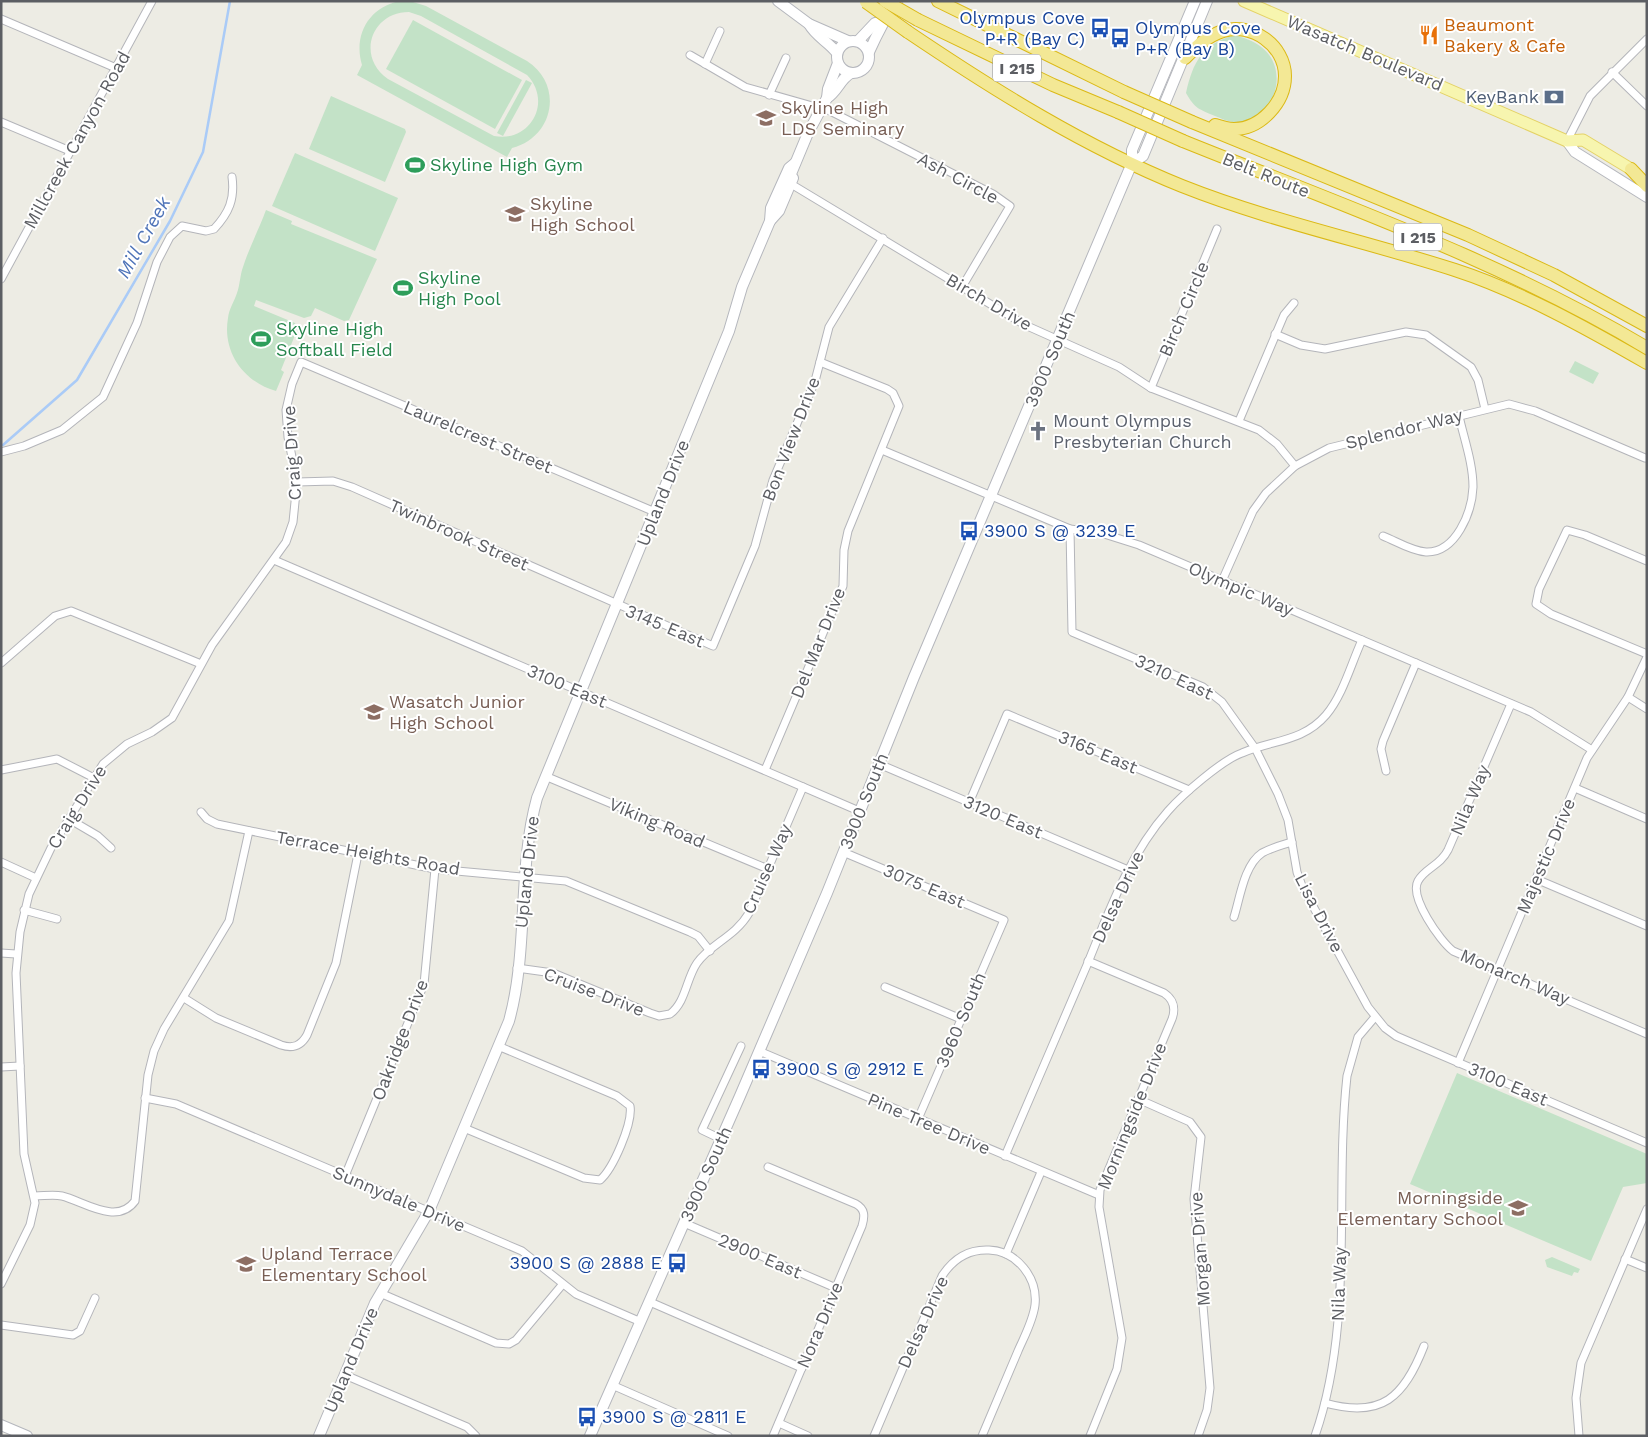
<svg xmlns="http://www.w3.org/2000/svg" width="1648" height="1437" viewBox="0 0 1648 1437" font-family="'Work Sans',sans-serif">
<rect width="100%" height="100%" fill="#edece4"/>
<g fill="#c3e2c7" fill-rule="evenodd">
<path d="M400,1L413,2L426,6L527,61C564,85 554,137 512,148L507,157L357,75L362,65C353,35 369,7 400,1ZM409,12L421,16L527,75C553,102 530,143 494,136L388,79C356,57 371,12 409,12Z"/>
<path d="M413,20L522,80L495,129L386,69Z"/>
<path d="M1235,35C1244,38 1252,40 1260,46C1290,67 1277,117 1241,122C1232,124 1223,119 1215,116C1199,109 1195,109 1186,93C1193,62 1202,44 1235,35Z"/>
<path d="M526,80L532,83L503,136L497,133Z"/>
<path d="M331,96L405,129L406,132L385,182L309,149Z"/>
<path d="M295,153L398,198L375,251L272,206Z"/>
<path d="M266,210L292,221L291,224L377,259L349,320L344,321L315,308L311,316L304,318L256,300L254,306L295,323L297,330L281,370L284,372L276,391C244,382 222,352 228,318C229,309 234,302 237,293C240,285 240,275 243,267C249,248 259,229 266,210Z"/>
<path d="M1575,361L1599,373L1593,384L1569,372Z"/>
<path d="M1457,1073L1647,1154V1183L1623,1187L1591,1261L1410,1184Z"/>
<path d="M1552,1257L1580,1269L1578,1273L1574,1272L1572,1276L1547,1267L1545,1260Z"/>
</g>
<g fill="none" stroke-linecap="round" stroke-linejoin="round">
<path stroke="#aacbf7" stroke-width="2.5" d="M3,445L77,380L170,221L203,152L230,1"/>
<defs>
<g id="street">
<path d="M1,19L116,68"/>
<path d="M690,55L745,87L830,111L993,194L1010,206L962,287"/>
<path d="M705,64L720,31"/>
<path d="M1612,72L1647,106"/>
<path d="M769,95L786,58"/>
<path d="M1,122L70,151"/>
<path d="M1567,141L1590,96L1647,39"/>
<path d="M791,184L1025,325L1119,367L1151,388L1259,430L1277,444L1295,466"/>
<path d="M1,279L152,1"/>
<path d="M1275,334L1301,345L1325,349L1406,332L1426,335L1471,367L1478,380L1485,409"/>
<path d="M1151,388L1217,229"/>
<path d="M1239,421L1284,315L1294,303"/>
<path d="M882,450L1070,529L1101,533L1139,545L1531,712L1592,750"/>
<path d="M1,452L24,446L62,430L103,397L137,323L157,262L170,237L182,226L206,231L214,229C229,213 235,199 232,177"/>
<path d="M297,482L333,481L352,487L713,646L755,546L773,480L815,381L829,327L883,238"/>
<path d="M1070,529L1072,632L1203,687L1222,702L1255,748L1278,794L1288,820L1297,872L1302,886L1368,1007L1385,1028L1396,1036L1647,1143"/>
<path d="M1383,536C1396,541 1411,551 1426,552C1456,553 1472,512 1473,487C1473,463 1464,439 1459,416"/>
<path d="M274,560L859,811"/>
<path d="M1647,561L1585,535L1567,530L1539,589L1536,604L1551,614L1647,654"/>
<path d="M1222,581L1253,511L1266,493L1295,466L1329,448L1509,404L1535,411L1645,458"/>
<path d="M1,663L55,616L71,611L201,664"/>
<path d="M1628,697L1647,709"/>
<path d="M1511,704L1448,850C1440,866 1425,868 1418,881C1409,897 1440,941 1453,951L1647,1034"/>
<path d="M879,764L1128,870"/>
<path d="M1,770L57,759L94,778"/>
<path d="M765,770L843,586L844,550L848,531L899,406L893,393L887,389L820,362"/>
<path d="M1386,771L1381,749L1383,741L1416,663"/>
<path d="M545,776L768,869"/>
<path d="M1575,788L1647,819"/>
<path d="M969,803L1007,714L1189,790"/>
<path d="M201,812L207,819L217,824L435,869L566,881L690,932L698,936L710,951"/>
<path d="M69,819L98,836L111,848"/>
<path d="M843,852L1004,920L918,1119"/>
<path d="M1,862L36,878"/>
<path d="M1536,879L1647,926"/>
<path d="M24,910L57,919"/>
<path d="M1234,917C1240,898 1244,865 1262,853C1271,848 1282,845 1292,842"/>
<path d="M1,953L16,954"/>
<path d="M1088,961L1164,993C1173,999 1176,1008 1172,1019L1100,1190L1099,1207L1122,1338L1117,1369L1090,1436"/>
<path d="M517,968L553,973L650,1013L659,1016L670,1014C686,1002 686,979 697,963C710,944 735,937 749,913L803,787"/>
<path d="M885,987L961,1019"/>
<path d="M184,998L216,1018L281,1045C293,1049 301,1046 307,1035L336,963L358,854"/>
<path d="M759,1051L1099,1195"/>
<path d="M1458,1063L1587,758L1628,697L1647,657"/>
<path d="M1,1067L20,1066"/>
<path d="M145,1098L176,1104L522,1251L576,1294L641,1322"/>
<path d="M1138,1099L1190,1122L1201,1137L1194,1199L1210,1388L1207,1410L1198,1436"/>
<path d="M464,1128L584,1178L600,1180C613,1169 633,1123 630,1106L617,1096L498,1046"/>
<path d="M721,1139L702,1130L741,1046"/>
<path d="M1005,1156C1032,1092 1060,1029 1087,965C1109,911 1129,855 1168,811C1182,795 1222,760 1242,753C1272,740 1303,742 1326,715C1343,695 1351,664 1362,640"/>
<path d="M768,1167L856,1204C865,1209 865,1216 862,1226L773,1436"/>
<path d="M345,1176L424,984L435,869"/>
<path d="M35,1196C44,1196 53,1194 62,1196C83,1201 117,1226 135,1201L148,1075L154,1051L164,1029L229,921L249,831"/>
<path d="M684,1223L836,1288"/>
<path d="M1006,1254L1041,1172"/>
<path d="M1625,1259L1647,1268"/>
<path d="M1,1284L30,1225L35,1203L24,1154L16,973L20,932L29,894L51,848L103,764L127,744L152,732L172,718L212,645L286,542L293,522L297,482L288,437L286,410L292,384L301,362L655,512"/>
<path d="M380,1293L496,1343L509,1344L516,1340L562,1285"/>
<path d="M650,1302L802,1368"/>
<path d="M1,1325L73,1335L80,1331L95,1298"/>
<path d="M345,1375L467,1427L476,1436"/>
<path d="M612,1385L728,1436"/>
<path d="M1325,1403C1382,1419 1404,1397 1424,1346"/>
<path d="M779,1423L808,1436"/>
<path d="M874,1436L942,1276C953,1259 969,1249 989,1250C1017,1251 1038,1278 1035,1305C1033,1321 1024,1337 1018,1351C1006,1380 994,1408 982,1436"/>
<path d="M1315,1436C1355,1321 1334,1195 1347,1076L1358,1037L1375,1017"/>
<path d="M1579,1436L1576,1398L1581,1363L1647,1209"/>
</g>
<g id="secondary">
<path d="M778,1L809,24L848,41"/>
<path d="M809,24C816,37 828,41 837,53"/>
<path d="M858,41L875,23L883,21"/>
<circle cx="853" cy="57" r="16"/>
<path d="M869,52C877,34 885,18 897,1"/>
<path d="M827,98C838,91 840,79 851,73"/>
<path d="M1567,141L1575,152L1647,197"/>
<path d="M1132,163L1143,156L1207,1"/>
<path d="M791,184L788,181L808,133L827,98L828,89L838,63"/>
<path d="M770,221L779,211L793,178"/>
<path d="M1,1425L27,1436"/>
<path d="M319,1436L375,1303L429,1211L509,1021C529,949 517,870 537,798L729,331L742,287L770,221L771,208L789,168L795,163"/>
<path d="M590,1436L740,1096L827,893L914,677L1132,163V150L1195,1"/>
</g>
<path id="primary" d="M1244,1L1567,141L1583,140L1631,169"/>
<g id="highway">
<path d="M938,1L1124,92"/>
<path d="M918,20L1053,85L1118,112"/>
<path d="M908,32C994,90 1085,147 1182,186C1270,221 1365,241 1455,270C1520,291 1588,329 1647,363"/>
<path d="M1185,58C1196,47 1207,36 1223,31C1251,22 1285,45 1285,76C1285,103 1260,129 1234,129C1227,129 1221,127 1215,125"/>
<path d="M1192,122L1468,235L1554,275L1647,326"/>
<path d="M1183,141C1339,204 1502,261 1647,348"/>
<path d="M1631,169L1647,186"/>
</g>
</defs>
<use href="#street" stroke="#b4b5ba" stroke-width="9"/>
<use href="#secondary" stroke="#b5b7bd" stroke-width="12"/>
<use href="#primary" stroke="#e4d266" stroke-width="13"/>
<use href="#highway" stroke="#dbb916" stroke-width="14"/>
<use href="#street" stroke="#fff" stroke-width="7"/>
<use href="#secondary" stroke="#fff" stroke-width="10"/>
<use href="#primary" stroke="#f7f5af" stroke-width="11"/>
<use href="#highway" stroke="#f3e895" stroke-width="12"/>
<defs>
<g id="highway-bridge">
<path d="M885,1L918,20"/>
<path d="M866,2L908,32"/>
<path d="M1124,92L1192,122"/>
<path d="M1118,112L1183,141"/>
</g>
</defs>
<use href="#highway-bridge" stroke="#dbb916" stroke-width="14" stroke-linecap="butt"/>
<use href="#highway-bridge" stroke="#f3e895" stroke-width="12"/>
</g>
<defs>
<symbol id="bus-bare" viewBox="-9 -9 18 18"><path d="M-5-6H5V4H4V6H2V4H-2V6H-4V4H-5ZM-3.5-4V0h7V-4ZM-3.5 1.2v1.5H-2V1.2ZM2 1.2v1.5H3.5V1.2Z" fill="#1a4fb4" stroke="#fff" stroke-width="2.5" paint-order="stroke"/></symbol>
<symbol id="restaurant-bare" viewBox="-9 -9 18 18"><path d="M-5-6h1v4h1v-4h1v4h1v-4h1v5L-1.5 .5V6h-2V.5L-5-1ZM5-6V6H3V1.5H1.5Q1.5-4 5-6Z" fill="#e8710a" stroke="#fff" stroke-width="2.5" paint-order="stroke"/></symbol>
<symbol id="bank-bare" viewBox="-9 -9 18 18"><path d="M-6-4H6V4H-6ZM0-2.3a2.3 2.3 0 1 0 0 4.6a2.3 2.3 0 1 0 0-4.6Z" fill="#5c6f8a" stroke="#fff" stroke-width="2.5" paint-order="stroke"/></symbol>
<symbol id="school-bare" viewBox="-9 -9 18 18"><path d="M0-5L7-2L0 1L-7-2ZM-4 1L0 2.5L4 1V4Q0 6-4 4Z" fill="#8d6e63" stroke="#fff" stroke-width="2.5" paint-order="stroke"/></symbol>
<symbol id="stadium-bare" viewBox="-9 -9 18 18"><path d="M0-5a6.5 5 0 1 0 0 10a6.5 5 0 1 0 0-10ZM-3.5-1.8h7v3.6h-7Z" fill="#2e9e5b" stroke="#fff" stroke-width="2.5" paint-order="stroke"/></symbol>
<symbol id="church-bare" viewBox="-9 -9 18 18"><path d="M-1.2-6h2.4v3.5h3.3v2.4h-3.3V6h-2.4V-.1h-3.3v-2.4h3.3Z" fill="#6b7280" stroke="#fff" stroke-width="2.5" paint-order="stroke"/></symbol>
</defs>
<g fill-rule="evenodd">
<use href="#bus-bare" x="1086" y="14" width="28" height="28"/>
<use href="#restaurant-bare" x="1415" y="21" width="28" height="28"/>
<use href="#bus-bare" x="1106" y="24" width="28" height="28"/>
<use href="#bank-bare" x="1540" y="83" width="28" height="28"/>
<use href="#school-bare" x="752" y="104" width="28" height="28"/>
<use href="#stadium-bare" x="401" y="151" width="28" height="28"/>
<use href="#school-bare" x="501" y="200" width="28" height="28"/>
<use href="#stadium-bare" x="389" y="274" width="28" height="28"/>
<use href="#stadium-bare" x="247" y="325" width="28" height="28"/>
<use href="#church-bare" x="1024" y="417" width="28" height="28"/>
<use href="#bus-bare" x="955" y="517" width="28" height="28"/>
<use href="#school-bare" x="360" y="698" width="28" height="28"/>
<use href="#bus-bare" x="747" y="1055" width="28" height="28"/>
<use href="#school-bare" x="1504" y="1194" width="28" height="28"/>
<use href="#bus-bare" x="663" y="1249" width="28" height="28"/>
<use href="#school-bare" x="232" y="1250" width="28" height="28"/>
<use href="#bus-bare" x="573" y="1403" width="28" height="28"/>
</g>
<g text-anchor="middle" stroke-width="4" stroke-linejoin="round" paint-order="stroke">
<g fill="#fff" stroke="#8d8e92" stroke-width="1">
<rect x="993" y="54.5" width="48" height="27" rx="4"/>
<rect x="1394" y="223.5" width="48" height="27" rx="4"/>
</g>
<g font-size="16" font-weight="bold" fill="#5c5e63">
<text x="1017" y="74">I 215</text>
<text x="1418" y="243">I 215</text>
</g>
<g font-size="18" fill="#164399" stroke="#fff" text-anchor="start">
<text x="1085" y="24" text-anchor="end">Olympus Cove<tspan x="1085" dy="21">P+R (Bay C)</tspan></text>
<text x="1135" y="34">Olympus Cove<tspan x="1135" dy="21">P+R (Bay B)</tspan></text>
<text x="984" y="537">3900 S @ 3239 E</text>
<text x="776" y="1075">3900 S @ 2912 E</text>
<text x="662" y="1269" text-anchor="end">3900 S @ 2888 E</text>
<text x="602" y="1423">3900 S @ 2811 E</text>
</g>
<g font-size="18" fill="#c56008" stroke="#fff" text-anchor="start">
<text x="1444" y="31">Beaumont<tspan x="1444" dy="21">Bakery &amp; Cafe</tspan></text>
</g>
<g font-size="18" fill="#5c5e63" stroke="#fff">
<text transform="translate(1365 53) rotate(23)" y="6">Wasatch Boulevard</text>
<text transform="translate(77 140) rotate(-61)" y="6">Millcreek Canyon Road</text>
<text transform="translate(1266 175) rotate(22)" y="6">Belt Route</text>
<text transform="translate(958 178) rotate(28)" y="6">Ash Circle</text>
<text transform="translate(989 302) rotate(30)" y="6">Birch Drive</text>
<text transform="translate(1184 309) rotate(-67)" y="6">Birch Circle</text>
<text transform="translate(1050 359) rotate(-67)" y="6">3900 South</text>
<text transform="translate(1404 429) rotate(-14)" y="6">Splendor Way</text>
<text transform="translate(478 437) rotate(23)" y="6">Laurelcrest Street</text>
<text transform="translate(791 439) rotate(-69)" y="6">Bon View Drive</text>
<text transform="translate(292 453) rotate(-94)" y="6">Craig Drive</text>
<text transform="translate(663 493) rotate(-68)" y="6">Upland Drive</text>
<text transform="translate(459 535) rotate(24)" y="6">Twinbrook Street</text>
<text transform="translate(1241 589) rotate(23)" y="6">Olympic Way</text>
<text transform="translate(665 626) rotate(23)" y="6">3145 East</text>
<text transform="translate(818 643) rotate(-68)" y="6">Del Mar Drive</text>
<text transform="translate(1174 677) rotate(25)" y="6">3210 East</text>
<text transform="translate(567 686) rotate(23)" y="6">3100 East</text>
<text transform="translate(1098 752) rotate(23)" y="6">3165 East</text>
<text transform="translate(1470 800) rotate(-67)" y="6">Nila Way</text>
<text transform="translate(864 801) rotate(-68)" y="6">3900 South</text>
<text transform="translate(77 807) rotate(-58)" y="6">Craig Drive</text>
<text transform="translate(1003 817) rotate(23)" y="6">3120 East</text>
<text transform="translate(657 823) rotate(23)" y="6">Viking Road</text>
<text transform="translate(368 853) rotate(10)" y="6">Terrace Heights Road</text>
<text transform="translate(1546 856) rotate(-67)" y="6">Majestic Drive</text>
<text transform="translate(767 869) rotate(-66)" y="6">Cruise Way</text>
<text transform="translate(527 872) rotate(-84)" y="6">Upland Drive</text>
<text transform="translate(924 886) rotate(23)" y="6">3075 East</text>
<text transform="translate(1118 897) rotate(-65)" y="6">Delsa Drive</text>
<text transform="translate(1319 913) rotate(63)" y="6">Lisa Drive</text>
<text transform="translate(1515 977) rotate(23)" y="6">Monarch Way</text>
<text transform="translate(594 992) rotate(21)" y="6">Cruise Drive</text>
<text transform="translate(961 1020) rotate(-67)" y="6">3960 South</text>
<text transform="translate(400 1040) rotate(-69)" y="6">Oakridge Drive</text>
<text transform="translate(1508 1084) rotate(23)" y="6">3100 East</text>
<text transform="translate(1132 1116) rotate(-68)" y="6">Morningside Drive</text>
<text transform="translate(929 1124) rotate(23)" y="6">Pine Tree Drive</text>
<text transform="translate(706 1174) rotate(-66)" y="6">3900 South</text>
<text transform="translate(399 1199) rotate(23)" y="6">Sunnydale Drive</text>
<text transform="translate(1200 1249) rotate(-94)" y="6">Morgan Drive</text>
<text transform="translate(760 1256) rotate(23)" y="6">2900 East</text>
<text transform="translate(1339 1284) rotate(-88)" y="6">Nila Way</text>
<text transform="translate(923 1322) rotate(-66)" y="6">Delsa Drive</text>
<text transform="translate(820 1325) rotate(-67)" y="6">Nora Drive</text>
<text transform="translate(351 1360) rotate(-67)" y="6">Upland Drive</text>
</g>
<g font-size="18" fill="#4e5e75" stroke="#fff" text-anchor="end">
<text x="1539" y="103">KeyBank</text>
</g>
<g font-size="18" fill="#785e54" stroke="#fff" text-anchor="start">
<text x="781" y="114">Skyline High<tspan x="781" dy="21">LDS Seminary</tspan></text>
<text x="530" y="210">Skyline<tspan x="530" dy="21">High School</tspan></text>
<text x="389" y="708">Wasatch Junior<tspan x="389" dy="21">High School</tspan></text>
<text x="1503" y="1204" text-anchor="end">Morningside<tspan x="1503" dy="21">Elementary School</tspan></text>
<text x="261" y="1260">Upland Terrace<tspan x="261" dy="21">Elementary School</tspan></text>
</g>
<g font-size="18" fill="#27864d" stroke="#fff" text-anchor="start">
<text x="430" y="171">Skyline High Gym</text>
<text x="418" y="284">Skyline<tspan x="418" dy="21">High Pool</tspan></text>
<text x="276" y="335">Skyline High<tspan x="276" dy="21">Softball Field</tspan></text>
</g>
<g font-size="18" fill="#5b616d" stroke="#fff" text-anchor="start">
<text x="1053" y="427">Mount Olympus<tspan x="1053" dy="21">Presbyterian Church</tspan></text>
</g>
<g font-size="19" font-style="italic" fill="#4f74b8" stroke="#fff">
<text transform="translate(143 237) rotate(-61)" y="7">Mill Creek</text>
</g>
</g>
<rect width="1648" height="1437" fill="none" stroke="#5c5e63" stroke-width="5"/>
</svg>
